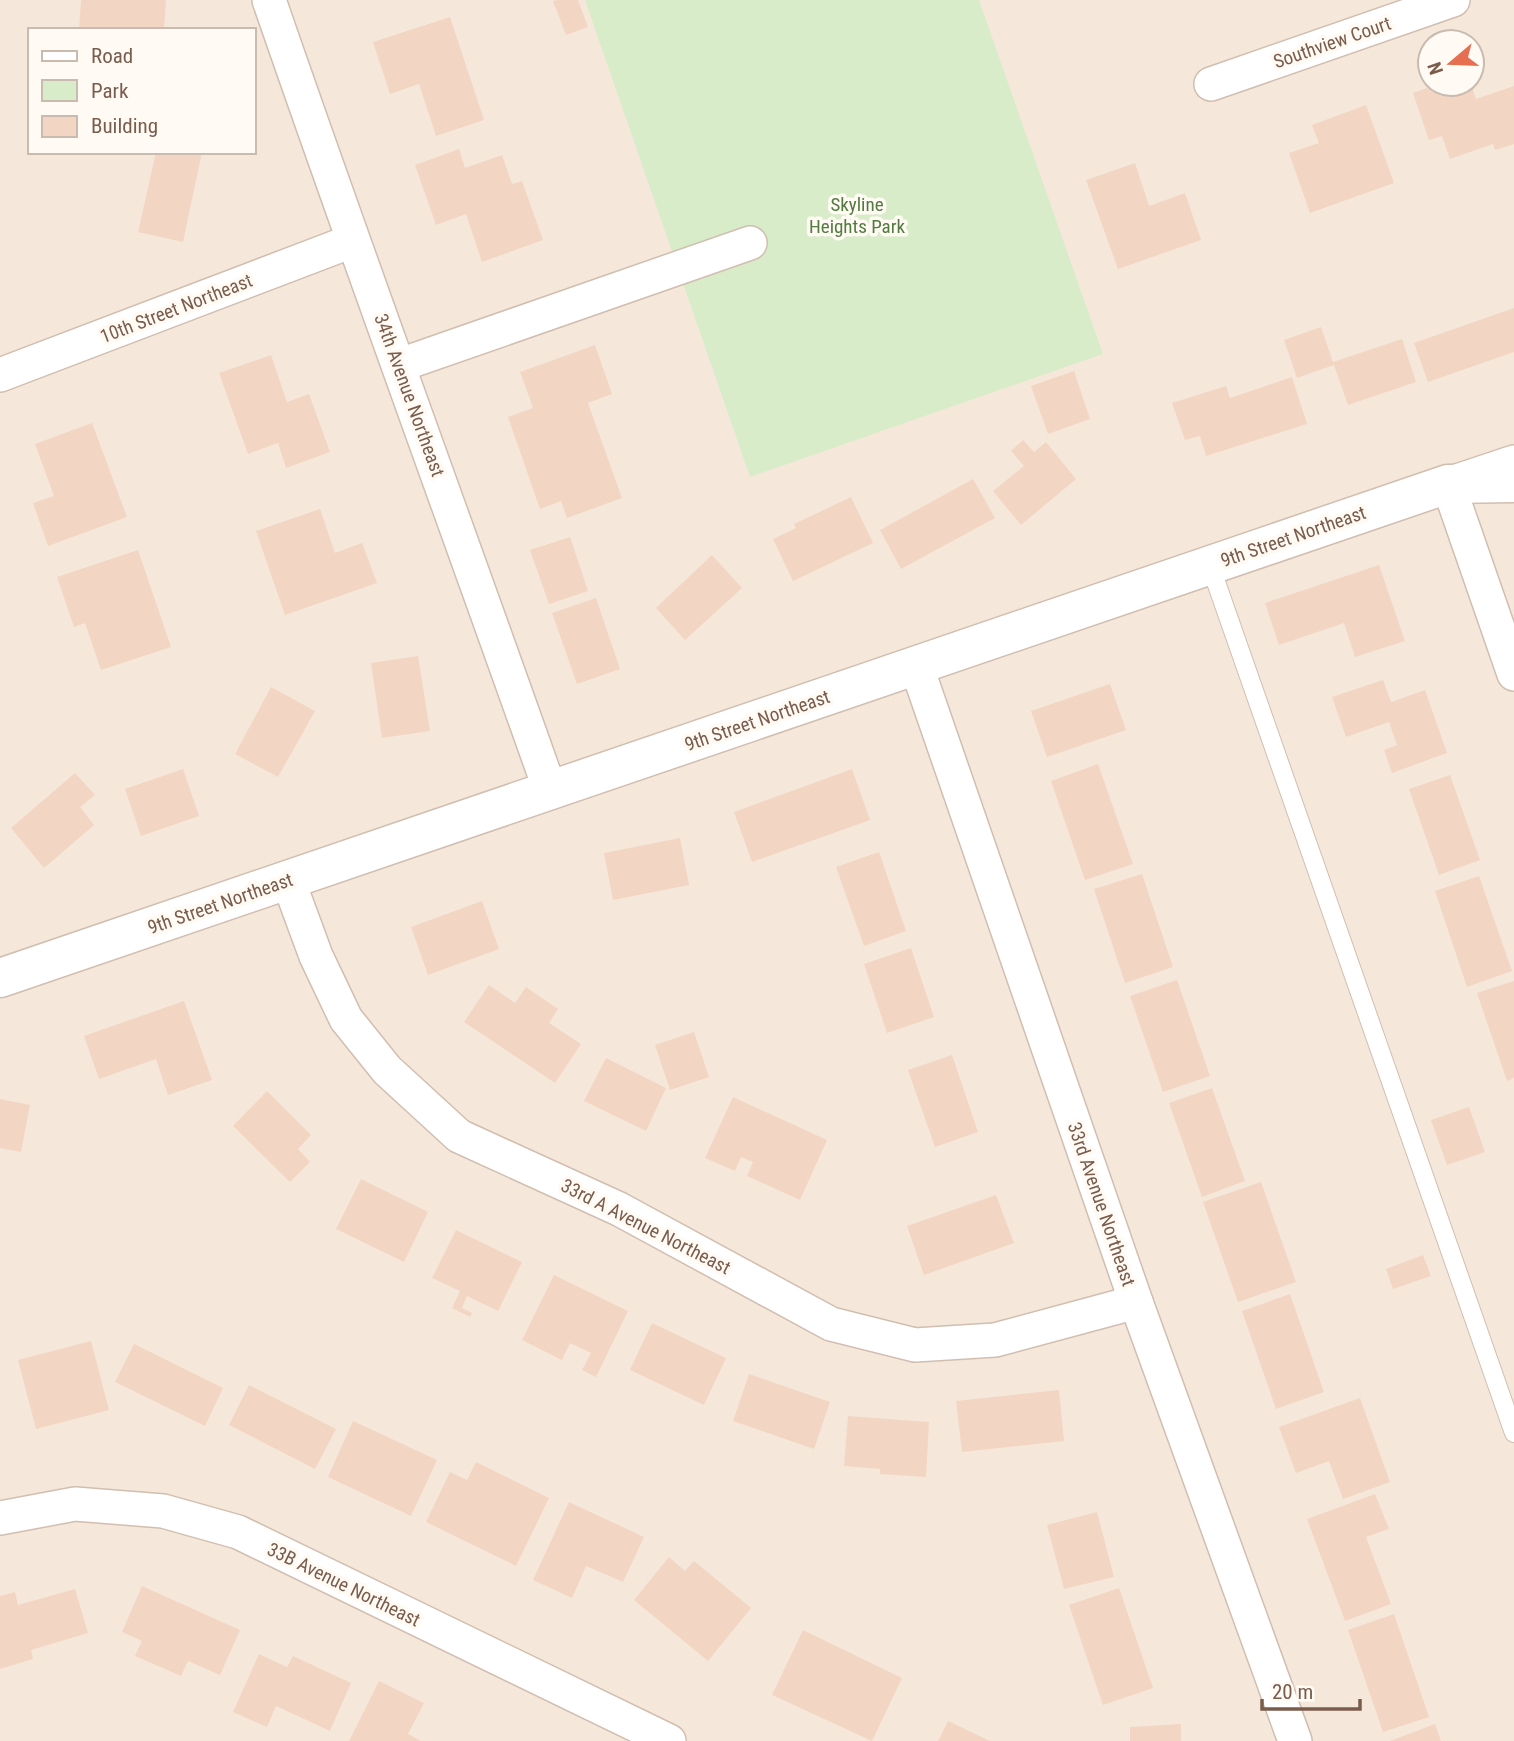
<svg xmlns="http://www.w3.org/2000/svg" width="1514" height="1741" viewBox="0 0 1514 1741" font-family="'Roboto Condensed',sans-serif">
<rect width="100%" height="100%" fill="#fdf6ec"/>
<path fill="#f5e8da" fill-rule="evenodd" d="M0,0H1514V1741H0ZM30,30H254V152H30ZM1430,42H1472V84H1430Z"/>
<path fill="#d8ecc9" d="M585,0H979L1103,354L750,477Z"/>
<g fill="#f3d5c3">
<path d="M81,0H166L164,30H79Z"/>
<path d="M557,0H578L588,27L566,35L553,1Z"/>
<path d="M450,17L484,120L436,136L419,84L390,94L373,42Z"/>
<path d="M1438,84H1471L1476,99L1514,86V144L1495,150L1493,144L1450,159L1442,136L1429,140L1413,93Z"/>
<path d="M1366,105L1394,183L1310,213L1289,153L1319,143L1312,125Z"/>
<path d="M459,149L465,168L502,155L512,184L522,181L543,240L482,262L466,214L436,225L415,165Z"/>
<path d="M156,152H202L183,242L138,232Z"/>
<path d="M1135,163L1149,206L1185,193L1201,240L1118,269L1086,180Z"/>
<path d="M1514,308V352L1428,382L1414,343Z"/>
<path d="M1321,327L1333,362L1402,339L1416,382L1348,405L1334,365L1297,378L1284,340Z"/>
<path d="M595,345L612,394L588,403L622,498L567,518L561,501L540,509L508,417L533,408L520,372Z"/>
<path d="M271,355L287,402L309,394L330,452L286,468L278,443L248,454L219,373Z"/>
<path d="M1074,371L1090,419L1048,434L1031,386Z"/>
<path d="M1292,377L1307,424L1206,456L1200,436L1185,440L1172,403L1226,386L1230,398Z"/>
<path d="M92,423L127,517L48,546L33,503L54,496L35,444Z"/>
<path d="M1023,440L1034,452L1046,442L1076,479L1021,525L993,491L1024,466L1011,451Z"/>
<path d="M973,479L995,518L901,569L880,530Z"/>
<path d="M851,497L873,543L793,581L773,539L796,528L794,524Z"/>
<path d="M320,509L335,553L362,543L377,583L285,615L256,531Z"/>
<path d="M570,537L588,591L549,604L530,550Z"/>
<path d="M138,550L171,647L101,670L85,623L74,627L57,577Z"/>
<path d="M712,555L742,588L685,640L656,608Z"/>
<path d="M1379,565L1405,641L1355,657L1344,623L1279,645L1265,603Z"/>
<path d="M596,598L620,669L577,684L552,613Z"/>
<path d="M418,656L430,731L382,738L371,663Z"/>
<path d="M1383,680L1391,702L1425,690L1447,753L1392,773L1384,750L1397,745L1389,722L1346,737L1332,697Z"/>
<path d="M1110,684L1126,730L1047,757L1031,711Z"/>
<path d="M271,687L315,711L278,777L235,754Z"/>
<path d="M1098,764L1133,864L1085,880L1051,781Z"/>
<path d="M183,769L199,816L141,836L125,789Z"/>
<path d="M852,769L870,820L752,862L734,812Z"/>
<path d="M75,773L95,795L80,807L94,825L44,868L11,828Z"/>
<path d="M1450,775L1480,860L1439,875L1409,789Z"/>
<path d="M680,838L689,885L613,900L604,853Z"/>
<path d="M879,852L906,931L864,946L836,867Z"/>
<path d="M1142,874L1173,967L1125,983L1094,889Z"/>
<path d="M1479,876L1512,971L1467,987L1435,891Z"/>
<path d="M482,901L499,949L428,975L411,927Z"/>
<path d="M911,948L934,1017L887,1033L864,964Z"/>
<path d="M1177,980L1210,1076L1163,1092L1130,996Z"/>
<path d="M1514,981V1078L1507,1081L1477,993Z"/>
<path d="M489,985L515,1003L526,987L558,1009L549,1023L581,1044L555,1083L464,1022Z"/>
<path d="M184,1001L212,1080L168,1095L156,1059L99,1079L84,1036Z"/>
<path d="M694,1032L709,1077L670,1090L655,1045Z"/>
<path d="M952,1055L978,1132L935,1147L908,1070Z"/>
<path d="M606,1058L666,1088L646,1131L584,1101Z"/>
<path d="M1212,1088L1245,1181L1202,1197L1169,1103Z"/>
<path d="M267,1091L311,1135L298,1149L310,1162L290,1182L233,1126Z"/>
<path d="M733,1097L827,1140L800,1200L747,1176L753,1162L741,1157L735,1171L705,1158Z"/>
<path d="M0,1099L30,1105L21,1152L0,1148Z"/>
<path d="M1469,1107L1485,1152L1447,1165L1431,1120Z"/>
<path d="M361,1179L428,1212L404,1262L336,1229Z"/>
<path d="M1261,1182L1296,1282L1238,1302L1203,1202Z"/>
<path d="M996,1195L1014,1243L924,1275L907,1226Z"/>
<path d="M456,1230L522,1262L498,1311L467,1296L462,1308L472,1313L470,1317L452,1308L460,1291L432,1278Z"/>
<path d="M1423,1255L1431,1276L1393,1289L1386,1269Z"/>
<path d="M554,1275L628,1311L596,1377L582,1370L591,1353L570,1343L562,1360L522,1340Z"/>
<path d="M1290,1294L1324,1392L1276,1409L1242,1311Z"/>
<path d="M652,1323L726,1358L704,1405L630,1370Z"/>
<path d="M91,1341L109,1410L36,1429L18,1360Z"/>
<path d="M134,1344L223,1388L205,1426L115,1382Z"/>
<path d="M749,1374L830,1402L814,1449L733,1421Z"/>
<path d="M249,1385L336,1429L315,1469L229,1425Z"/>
<path d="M1059,1390L1064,1441L962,1452L956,1401Z"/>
<path d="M1360,1398L1390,1482L1343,1499L1329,1461L1296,1473L1279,1427Z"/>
<path d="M848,1416L929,1422L926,1477L880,1474V1469L844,1466Z"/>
<path d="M353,1421L437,1460L411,1516L328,1477Z"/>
<path d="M476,1462L549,1498L516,1566L426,1522L450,1472L467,1480Z"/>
<path d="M1375,1494L1389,1529L1366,1537L1391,1604L1345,1621L1307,1519Z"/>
<path d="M569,1502L644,1537L623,1582L586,1566L572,1598L533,1580Z"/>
<path d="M1097,1512L1114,1577L1064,1589L1047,1525Z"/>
<path d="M669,1557L685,1571L694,1561L751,1608L708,1661L634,1600Z"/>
<path d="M142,1586L240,1630L220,1675L188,1661L181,1676L135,1656L142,1641L122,1632Z"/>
<path d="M1119,1588L1153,1688L1103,1705L1069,1605Z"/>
<path d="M75,1589L88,1633L31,1650L33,1659L0,1669V1596L15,1592L18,1605Z"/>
<path d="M1394,1614L1429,1717L1383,1732L1348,1630Z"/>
<path d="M803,1630L902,1678L872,1741L772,1695Z"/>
<path d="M259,1654L287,1667L293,1656L351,1683L330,1731L276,1706L267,1727L233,1712Z"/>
<path d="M379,1681L424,1703L408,1734L421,1741H349Z"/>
<path d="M948,1721L990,1741H938Z"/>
<path d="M1181,1724V1741H1130V1727Z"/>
<path d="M1435,1724L1441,1741H1390Z"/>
</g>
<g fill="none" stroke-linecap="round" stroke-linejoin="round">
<defs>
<path id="service" d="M1210,565L1514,1433"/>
<g id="minor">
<path d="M269,0C360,264 457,527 550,790"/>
<path d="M1211,84L1453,0"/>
<path d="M400,365L750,243"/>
<path d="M0,375L352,241"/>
<path d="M1514,462L1448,484L1514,674"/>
<path d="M916,665L1136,1302L1295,1741"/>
<path d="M288,880L316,956L346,1019L387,1070L459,1136L619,1209L831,1324L915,1345L995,1340L1136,1302"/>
<path d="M0,1518L75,1504L163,1511L238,1532L669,1741"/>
</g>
<path id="tertiary" d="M0,978L1448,484L1514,483"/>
</defs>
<use href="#service" stroke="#d1beb0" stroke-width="20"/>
<use href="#minor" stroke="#d1beb0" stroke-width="36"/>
<use href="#tertiary" stroke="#d1beb0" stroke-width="41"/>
<use href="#service" stroke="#fff" stroke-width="18"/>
<use href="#minor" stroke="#fff" stroke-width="33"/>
<use href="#tertiary" stroke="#fff" stroke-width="38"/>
</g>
<g text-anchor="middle" stroke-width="7" stroke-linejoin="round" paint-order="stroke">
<g font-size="19" fill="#7a5c4d" stroke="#fffaf3">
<text transform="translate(1332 42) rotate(-19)" y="7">Southview Court</text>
<text transform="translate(176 308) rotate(-21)" y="7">10th Street Northeast</text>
<text transform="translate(410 395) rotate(70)" y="7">34th Avenue Northeast</text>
<text transform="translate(1293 536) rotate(-19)" y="7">9th Street Northeast</text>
<text transform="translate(757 720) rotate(-19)" y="7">9th Street Northeast</text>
<text transform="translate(220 903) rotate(-19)" y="7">9th Street Northeast</text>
<text transform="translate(1102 1204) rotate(71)" y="7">33rd Avenue Northeast</text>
<text transform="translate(646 1226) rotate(27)" y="7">33rd A Avenue Northeast</text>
<text transform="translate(344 1584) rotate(26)" y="7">33B Avenue Northeast</text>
</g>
<g font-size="19" fill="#537a41" stroke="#fffaf3">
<text x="857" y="211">Skyline<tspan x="857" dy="22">Heights Park</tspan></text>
</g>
</g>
<rect x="28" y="28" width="228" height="126" fill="#fffaf3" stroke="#cabbb1" stroke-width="2"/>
<rect x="42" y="51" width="35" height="10" fill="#ffffff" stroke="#cabbb1" stroke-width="2"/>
<text x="91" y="63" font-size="21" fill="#7a5c4d">Road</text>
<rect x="42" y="80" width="35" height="21" fill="#d8ecc9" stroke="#cabbb1" stroke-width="2"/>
<text x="91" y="98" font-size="21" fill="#7a5c4d">Park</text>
<rect x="42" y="116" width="35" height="21" fill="#f3d5c3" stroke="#cabbb1" stroke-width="2"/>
<text x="91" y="133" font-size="21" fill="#7a5c4d">Building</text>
<g transform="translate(1451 63) rotate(251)"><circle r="33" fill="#fffaf3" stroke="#cabbb1" stroke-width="2"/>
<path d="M0-5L12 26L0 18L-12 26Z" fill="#e76f51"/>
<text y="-10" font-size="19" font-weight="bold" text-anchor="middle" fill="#7a5c4d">N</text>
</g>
<path d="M1262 1699v10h98v-10" fill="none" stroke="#7a5c4d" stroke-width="3.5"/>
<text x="1272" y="1699" font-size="21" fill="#7a5c4d" stroke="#fffaf3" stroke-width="5" paint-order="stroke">20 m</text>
</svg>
